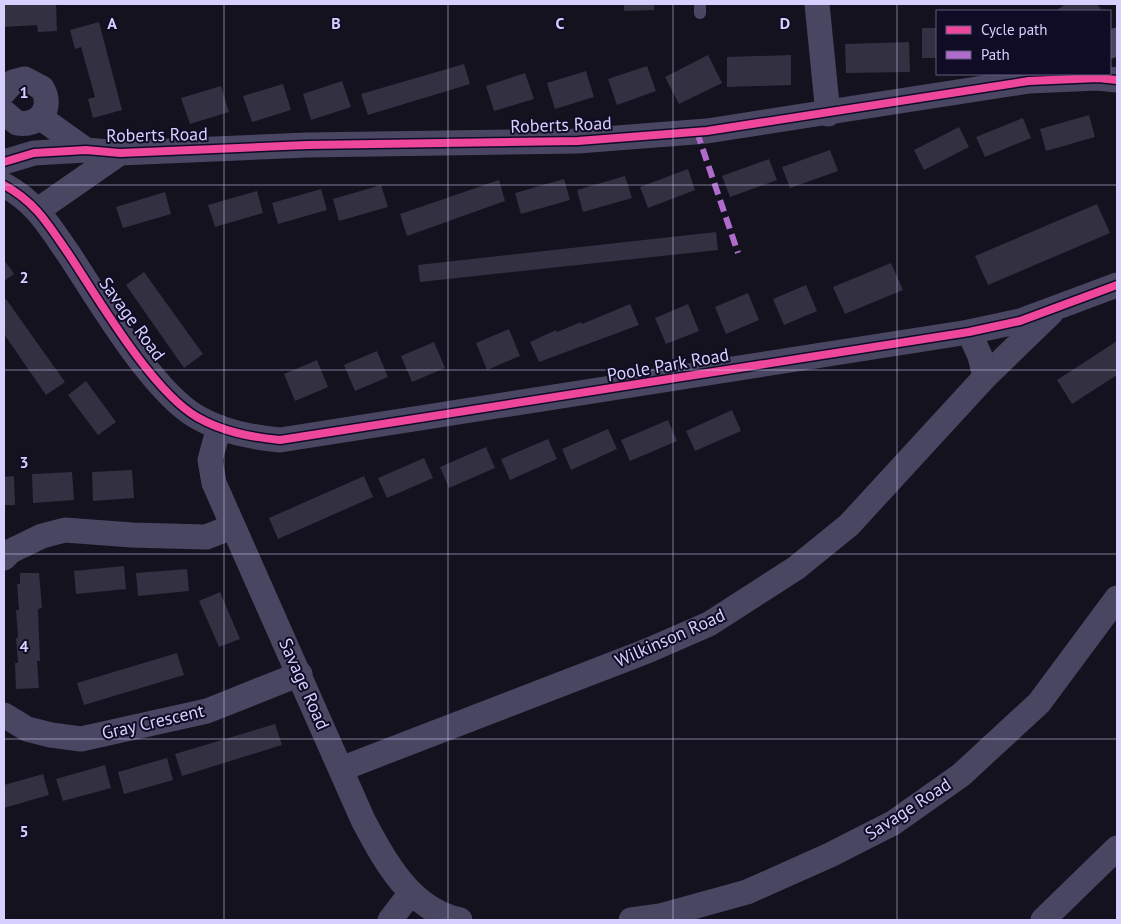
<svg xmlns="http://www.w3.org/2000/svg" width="1121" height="924" viewBox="0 0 1121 924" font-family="'PT Sans',sans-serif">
<rect width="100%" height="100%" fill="#14121f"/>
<g fill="#323041">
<path d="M4,4H56L57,31L38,32L37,25L4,27Z"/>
<path d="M624,4H654V10L624,11Z"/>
<path d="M1065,4H1097L1101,9L1098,11H1056Z"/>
<path d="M99,22L122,110L93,118L88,99L95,97L81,47L75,49L70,30Z"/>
<rect x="922" y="28" width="15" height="30"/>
<path d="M909,42L910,72L846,73L845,44Z"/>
<path d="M708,55L722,83L679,104L665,77Z"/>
<path d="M791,55V85L727,87V57Z"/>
<path d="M464,64L470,84L368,115L361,94Z"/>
<path d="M647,66L656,91L617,105L608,79Z"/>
<path d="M586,71L594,97L555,109L547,83Z"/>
<path d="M525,73L534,99L494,111L486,86Z"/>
<path d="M342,81L351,107L311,120L303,94Z"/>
<path d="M283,84L291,110L252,122L243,96Z"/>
<path d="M221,86L229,112L190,124L181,98Z"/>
<path d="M1089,115L1095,137L1046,151L1040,129Z"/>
<path d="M1023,118L1031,138L985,157L976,137Z"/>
<path d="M959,127L969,147L924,170L914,150Z"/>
<path d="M830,150L838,171L790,188L782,167Z"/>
<path d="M769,159L777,180L730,197L722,176Z"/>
<path d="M688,169L695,190L648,208L640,187Z"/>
<path d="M625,176L632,198L583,212L577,190Z"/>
<path d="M564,179L570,200L521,214L515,193Z"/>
<path d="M499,180L505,201L407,236L400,214Z"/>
<path d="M381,185L388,207L339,221L333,199Z"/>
<path d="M321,189L327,210L278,224L272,203Z"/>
<path d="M257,191L263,213L215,227L208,205Z"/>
<path d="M165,192L171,214L123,228L116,207Z"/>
<path d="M1097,204L1110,233L988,285L975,256Z"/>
<path d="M716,232L718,250L420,282L418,265Z"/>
<path d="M4,260L14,274L4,281Z"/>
<path d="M891,263L903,290L845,314L833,287Z"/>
<path d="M144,272L203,354L184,368L126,285Z"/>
<path d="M806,285L817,311L784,325L773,299Z"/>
<path d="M748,293L759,320L726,334L715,307Z"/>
<path d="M6,299L65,382L46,395L4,334V301Z"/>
<path d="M630,304L639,325L539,362L530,342L556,330L557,332L581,322L582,324Z"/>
<path d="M688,304L699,331L666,344L655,318Z"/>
<path d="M509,329L520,356L487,370L476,343Z"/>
<path d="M1117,341V375L1072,404L1057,380Z"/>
<path d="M434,342L445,368L412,382L401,356Z"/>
<path d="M377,351L388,377L355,391L344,365Z"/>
<path d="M317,360L328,387L295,401L284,374Z"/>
<path d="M86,381L116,422L98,435L68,395Z"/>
<path d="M732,410L741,431L695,451L686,431Z"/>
<path d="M668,420L677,441L630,461L621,440Z"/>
<path d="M608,429L617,449L571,470L562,449Z"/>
<path d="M548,439L557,459L510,480L501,459Z"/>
<path d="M486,447L495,468L449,488L440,467Z"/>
<path d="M424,458L433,478L387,498L378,478Z"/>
<path d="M132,470L134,498L93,501L92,472Z"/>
<path d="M72,472L74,500L33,503L32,474Z"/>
<path d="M14,476L15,505H4V477Z"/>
<path d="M364,476L373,497L278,539L269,518Z"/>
<path d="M124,566L126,589L76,594L74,571Z"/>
<path d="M187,569L189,591L138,596L136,573Z"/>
<path d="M20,573H39L42,608L38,609L40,661H37L39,688L16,689L15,663H18L16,638H18L16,610H19L17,584H20Z"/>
<path d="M220,592L240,639L219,647L199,601Z"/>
<path d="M177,653L184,675L84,705L77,683Z"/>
<path d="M275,724L282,745L182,776L175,754Z"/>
<path d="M167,758L173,780L124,794L118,772Z"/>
<path d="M105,765L111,788L63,801L56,779Z"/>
<path d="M43,774L49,795L4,808V785Z"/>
</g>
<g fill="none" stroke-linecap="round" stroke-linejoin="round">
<path stroke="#484661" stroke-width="12" d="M700,4V13"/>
<g stroke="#484661" stroke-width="25">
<path d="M817,4L828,114"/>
<path d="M1110,46L1117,40"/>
<path d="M4,92L13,82L25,79L42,88C54,108 39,127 17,123L4,112"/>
<path d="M41,118L86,150"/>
<path d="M4,162L34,153L86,150L120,153L307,145L578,141L707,131L1029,81L1098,78L1117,80"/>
<path d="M4,185C37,203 49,226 70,256C99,300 152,391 197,417C223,432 251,437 280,440L969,332L1020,321L1117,285"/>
<path d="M38,210L120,153"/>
<path d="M985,377L1051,313"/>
<path d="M219,427L210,460L214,483L363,820C385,861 410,909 460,920"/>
<path d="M4,558L11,551L42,536L65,530L132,535L206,537L232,527"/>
<path d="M4,715L27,729L51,735L81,739L207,711L300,674"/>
<path d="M341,769L647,651L709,624L796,568L849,525L985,377L980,356L969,332"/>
<path d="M390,920L410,894"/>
<path d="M631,920L660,916L747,892L830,855L893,823L961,775L1039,703L1117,598"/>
<path d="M1043,920L1117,848"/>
</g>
<path stroke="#b06ccc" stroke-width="6" stroke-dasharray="12 6" stroke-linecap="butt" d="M697,132L738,253"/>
<defs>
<g id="cycleway">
<path d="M4,162L34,153L86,150L120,153L307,145L578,141L707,131L1029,81L1098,78L1117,80"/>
<path d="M4,185C37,203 49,226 70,256C99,300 152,391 197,417C223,432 251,437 280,440L969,332L1020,321L1117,285"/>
</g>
</defs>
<use href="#cycleway" stroke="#110c25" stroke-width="11"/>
<use href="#cycleway" stroke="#ed469a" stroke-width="8"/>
</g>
<path fill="none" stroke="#d7d0ff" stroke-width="1" stroke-opacity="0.55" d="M224,4V920M448,4V920M673,4V920M897,4V920M4,185H1117M4,370H1117M4,554H1117M4,739H1117"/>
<g text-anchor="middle" stroke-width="4" stroke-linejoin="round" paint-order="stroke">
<g font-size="18" fill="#d7d0ff" stroke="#110c25">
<text transform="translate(561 125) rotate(-2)" y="6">Roberts Road</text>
<text transform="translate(157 135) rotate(-1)" y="6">Roberts Road</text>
<text transform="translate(132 319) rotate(54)" y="6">Savage Road</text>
<text transform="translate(668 365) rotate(-10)" y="6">Poole Park Road</text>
<text transform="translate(670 638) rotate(-24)" y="6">Wilkinson Road</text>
<text transform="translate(304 684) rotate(66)" y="6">Savage Road</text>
<text transform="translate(153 722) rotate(-13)" y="6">Gray Crescent</text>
<text transform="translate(908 809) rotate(-33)" y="6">Savage Road</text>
</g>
</g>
<g font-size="16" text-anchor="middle" font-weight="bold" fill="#d7d0ff" stroke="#110c25" stroke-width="4" stroke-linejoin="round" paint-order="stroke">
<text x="112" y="29">A</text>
<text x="336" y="29">B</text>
<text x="560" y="29">C</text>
<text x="785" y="29">D</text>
<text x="24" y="98">1</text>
<text x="24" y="283">2</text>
<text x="24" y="468">3</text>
<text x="24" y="652">4</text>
<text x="24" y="837">5</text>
</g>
<rect width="1121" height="924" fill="none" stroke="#d7d0ff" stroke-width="10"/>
<rect x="936" y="10" width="175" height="65" fill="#110c25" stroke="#605a7c"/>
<rect x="946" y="26" width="25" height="8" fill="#ed469a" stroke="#605a7c"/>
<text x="981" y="35" font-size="15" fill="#d7d0ff">Cycle path</text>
<rect x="946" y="51" width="25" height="8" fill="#b06ccc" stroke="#605a7c"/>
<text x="981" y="60" font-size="15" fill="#d7d0ff">Path</text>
</svg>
